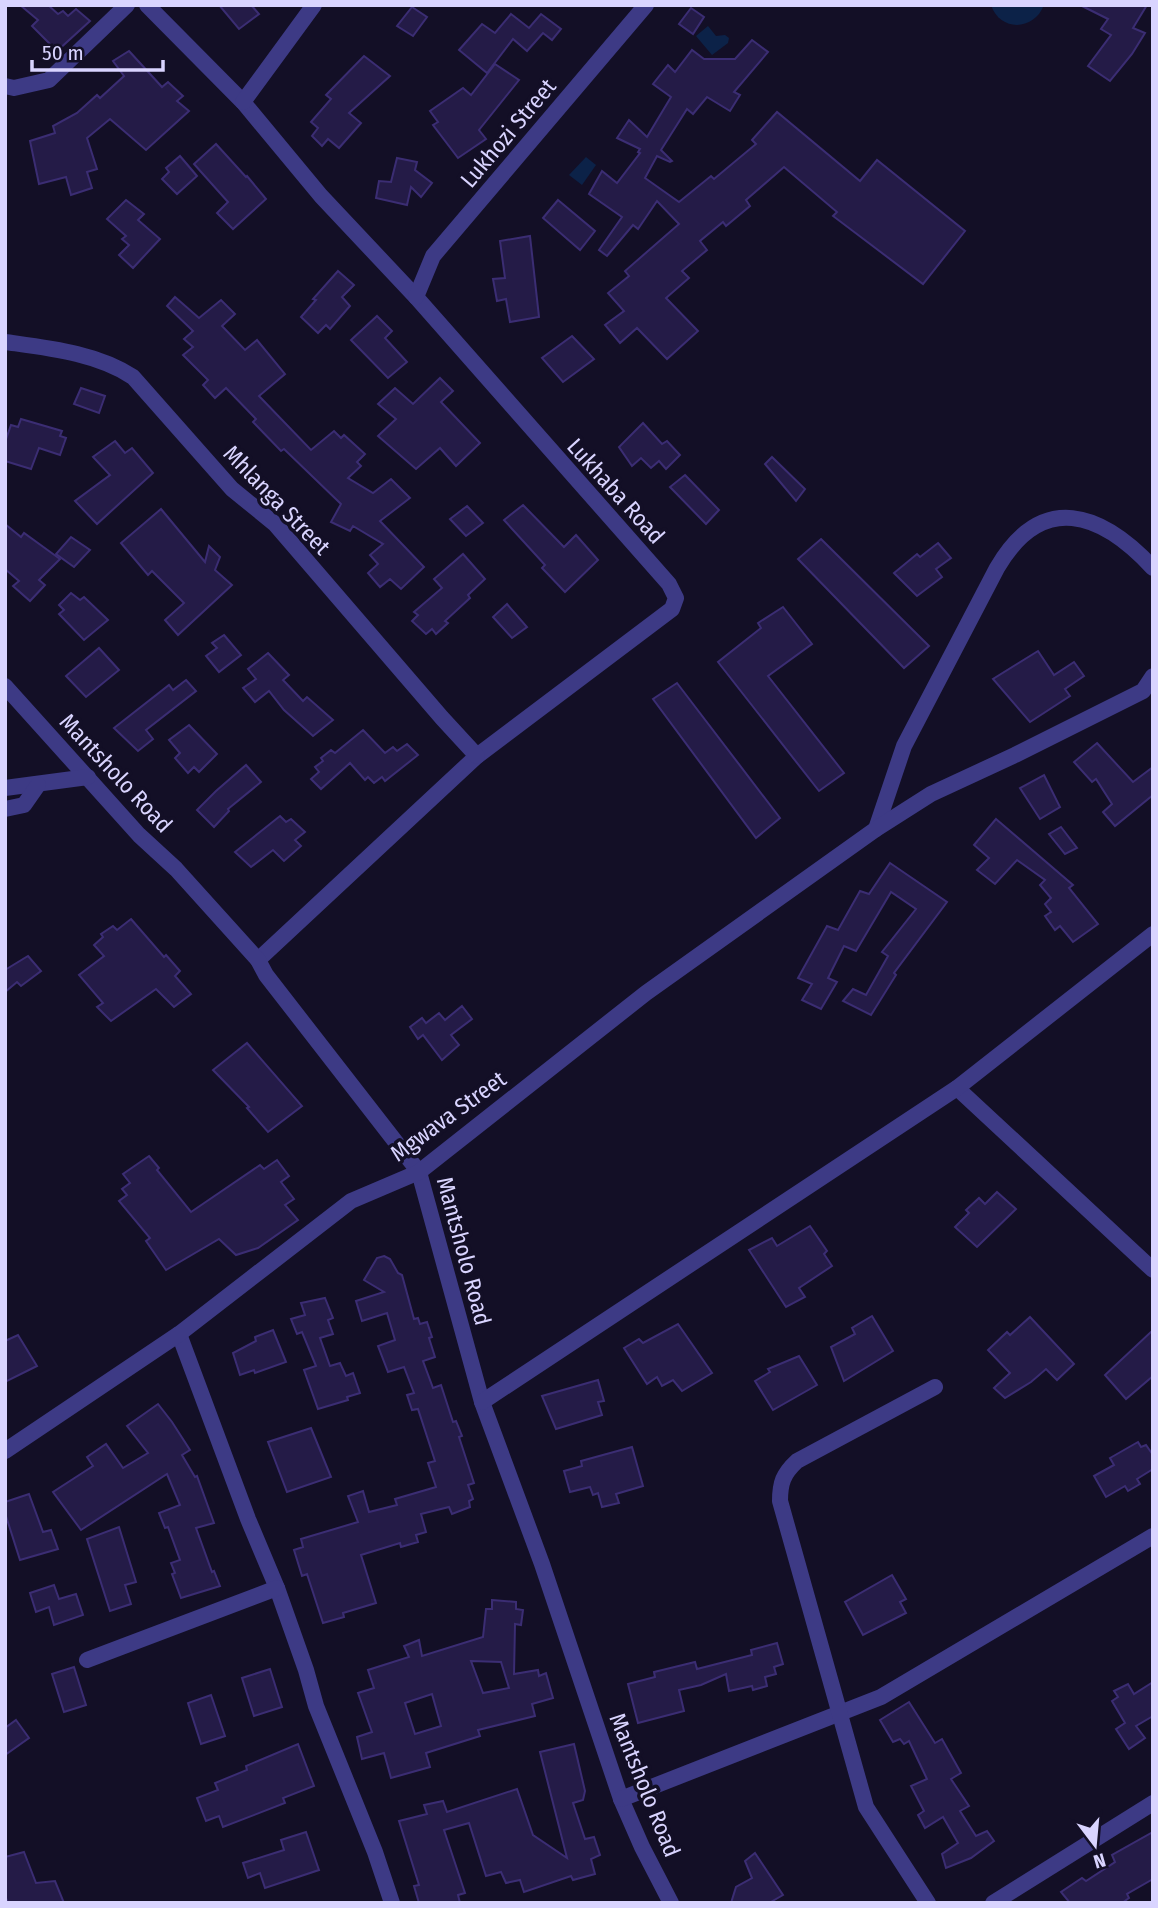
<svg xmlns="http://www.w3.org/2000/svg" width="1158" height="1908" viewBox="0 0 1158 1908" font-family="'Fira Sans Condensed',sans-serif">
<rect width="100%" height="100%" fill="#130f26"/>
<g fill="#0c2248">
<path d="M991,5H1044C1034,31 1000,32 991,5Z"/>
<path d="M708,26L716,36L725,35L729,38L728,43L712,55L696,36Z"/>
<path d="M586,157L596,165L582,185L569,175Z"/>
</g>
<g fill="#241b47" stroke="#3b2d73" stroke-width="2" fill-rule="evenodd">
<path d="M20,5H48L58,14L63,11L68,16L76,9L90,21L57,51L32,26L38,20Z"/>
<path d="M219,5H251L259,14L239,29Z"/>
<path d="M1080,5H1147L1133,28L1145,33L1132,54L1110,81L1088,66L1111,35L1101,29L1108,19Z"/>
<path d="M412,7L427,17L413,36L397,26Z"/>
<path d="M691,8L704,17L693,34L679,24Z"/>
<path d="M511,14L529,28L541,14L561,29L552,40L543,33L527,51L513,39L487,73L459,50L482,24L495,33Z"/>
<path d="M752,40L768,52L734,92L740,95L730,111L707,97L693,114L687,109L661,150L672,161L670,162L657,156L645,178L679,202L711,176L714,179L756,144L752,140L777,112L860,181L877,160L965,231L923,284L833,216L837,212L784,167L746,200L750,206L726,226L723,222L700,241L707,250L682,271L689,278L666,298L698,331L667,359L637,328L620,343L605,325L624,311L608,293L629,276L625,271L679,224L657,201L638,229L633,225L607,256L599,250L622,217L589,194L602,171L617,183L640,153L638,152L640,149L617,138L629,120L647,137L671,97L653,84L668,65L675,72L692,50L704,59H735Z"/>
<path d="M129,51L162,87L168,82L183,96L177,101L189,111L146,150L110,119L87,138L97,169L87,172L92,188L71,195L66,177L39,184L30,141L55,133L53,126L77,113L97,95L100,98L124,76L113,61Z"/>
<path d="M364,56L390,76L349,113L361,123L339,148L328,139L322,146L312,136L318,128L311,122L331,99L326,95Z"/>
<path d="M495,64L519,80L479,130L486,139L458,158L433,125L438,122L430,111L463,88L471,95Z"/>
<path d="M216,144L246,177L247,176L266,199L233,229L217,213L228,202L194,164Z"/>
<path d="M180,156L197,176L177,194L162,179L169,172L166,168Z"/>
<path d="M397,158L417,162L415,170L432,183L421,197L411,187L407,205L376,198L379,181L391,182Z"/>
<path d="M126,200L144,214L138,220L160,239L133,268L119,255L129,245L122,239L126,236L107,219Z"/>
<path d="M558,200L595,231L580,250L543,218Z"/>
<path d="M530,236L539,317L510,322L506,299L497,301L493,279L505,278L500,241Z"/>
<path d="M338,271L354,285L342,297L350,306L330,329L326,325L318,333L301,317L316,300L313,299Z"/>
<path d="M175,297L199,318L221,300L235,314L222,326L245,350L257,340L285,374L259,396L311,450L334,431L341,438L344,435L365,454L357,462L361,466L348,478L373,493L391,479L410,498L380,521L424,567L401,589L390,579L380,587L368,573L378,564L370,555L383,544L353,526L350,531L331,522L341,504L284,449L281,451L253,422L256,419L226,388L215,398L203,385L208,380L183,355L193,347L184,339L193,331L167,306Z"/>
<path d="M377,316L392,331L385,338L407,362L388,378L351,340Z"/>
<path d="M572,336L594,359L563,382L542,358Z"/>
<path d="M440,378L453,391L441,402L480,443L456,466L440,448L416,469L378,436L396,419L378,404L395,388L413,404Z"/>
<path d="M81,388L105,396L99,413L74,404Z"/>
<path d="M21,419L62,431L60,436L66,438L60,455L39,448L31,469L5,461V442L11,425L18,427Z"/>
<path d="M643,423L662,444L667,441L680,455L666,469L659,461L651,468L641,458L632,466L619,447Z"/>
<path d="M115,441L125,453L132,448L153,473L97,524L75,501L110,475L93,457Z"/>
<path d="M772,457L805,489L796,501L765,464Z"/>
<path d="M685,475L719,510L706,524L670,487Z"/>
<path d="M523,505L564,547L576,535L598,560L565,592L542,568L545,565L504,520Z"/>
<path d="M467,506L483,523L466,536L450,519Z"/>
<path d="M161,509L205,562L209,546L220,557L215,570L232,585L178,635L165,620L184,603L152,571L148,575L121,543Z"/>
<path d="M5,524L21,537L24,533L60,559L39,580L45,585L30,601L13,586L19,581L5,569Z"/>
<path d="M71,537L90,550L74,567L56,554Z"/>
<path d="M821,539L929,646L904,668L798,559Z"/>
<path d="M938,543L951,558L936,569L942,577L917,596L894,573L917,554L920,557Z"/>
<path d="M463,554L485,579L468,595L470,598L445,621L448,623L436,634L432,629L426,634L412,621L418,615L414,612L442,588L434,579Z"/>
<path d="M71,593L80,600L84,597L108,620L84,640L59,614L64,610L59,605Z"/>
<path d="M507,604L527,627L512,638L493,617Z"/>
<path d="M783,607L812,644L768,676L844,773L819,791L718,662L761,628L758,623Z"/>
<path d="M224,635L241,655L219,672L206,656L217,648L212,643Z"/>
<path d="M99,648L119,670L86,697L66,676Z"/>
<path d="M1038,651L1054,675L1074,662L1084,676L1065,689L1070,696L1030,722L993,679Z"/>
<path d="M268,653L289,675L283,680L303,701L307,697L333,720L313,736L284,710L269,691L255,702L243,688L256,679L248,669Z"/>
<path d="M186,680L196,691L146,730L153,739L138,751L114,728L169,685L173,690Z"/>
<path d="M677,683L780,818L756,838L653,699Z"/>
<path d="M189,725L217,754L199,772L194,767L188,773L175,758L180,753L169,740Z"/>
<path d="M363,730L385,753L393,747L397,751L407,744L418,755L385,781L382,777L374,783L368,777L365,780L350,763L321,789L311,779L319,772L315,767L323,761L321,758L331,750L335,753Z"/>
<path d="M1097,743L1133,782L1153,767V795L1115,826L1103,812L1112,804L1096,779L1092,782L1074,762Z"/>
<path d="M246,765L261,782L228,809L229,811L214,827L197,810L216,791Z"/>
<path d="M1044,775L1060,807L1040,819L1020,788Z"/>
<path d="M280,816L286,822L291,819L305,832L295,840L301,846L284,861L273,850L251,867L235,852Z"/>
<path d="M996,819L1073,885L1069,888L1098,924L1073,942L1060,926L1055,930L1045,916L1051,912L1045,904L1051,898L1040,885L1045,880L1017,860L995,884L977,870L989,858L974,845Z"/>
<path d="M1061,827L1077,848L1065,854L1049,834Z"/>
<path d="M890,863L947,902L894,973L896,975L871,1015L843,1001L853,989L866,995L888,956L882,952L916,909L891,892L856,951L844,946L828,978L837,982L821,1009L802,1000L812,984L798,978L827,926L838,930L860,891L869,894Z"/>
<path d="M131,919L164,957L166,955L180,971L175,976L191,994L174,1007L156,989L111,1021L97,1007L103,1003L79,975L104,956L94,945L103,937L101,934L113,926L117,930Z"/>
<path d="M28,956L41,971L21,986L17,982L5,992V970Z"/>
<path d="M462,1006L472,1019L451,1035L459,1045L442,1060L423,1035L418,1039L410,1027L422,1018L426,1023L439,1013L445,1020Z"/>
<path d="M247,1043L302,1106L268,1132L247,1108L249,1107L213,1070Z"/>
<path d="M149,1156L159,1168L157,1170L191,1212L260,1165L264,1169L277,1160L289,1176L281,1182L294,1199L285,1205L298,1220L258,1248L236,1255L219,1239L166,1270L146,1241L150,1238L119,1201L127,1195L122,1189L130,1183L123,1174Z"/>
<path d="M997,1192L1016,1209L977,1247L955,1227L969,1213L966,1210L979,1198L985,1204Z"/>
<path d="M810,1226L827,1251L824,1254L832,1266L799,1288L805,1297L786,1307L749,1250L772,1238L777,1246Z"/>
<path d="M384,1256L390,1259L398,1273L402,1275L414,1319L418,1318L420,1324L427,1322L432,1337L429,1338L435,1357L423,1361L433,1388L441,1385L453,1422L456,1421L462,1436L459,1437L474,1483L468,1485L473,1499L469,1501L470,1507L452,1514L449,1507L421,1514L426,1532L416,1535L418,1542L401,1547L400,1543L361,1555L376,1603L343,1613L344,1617L323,1623L307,1574L302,1576L294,1550L303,1547L301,1539L358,1522L348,1496L363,1491L369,1512L397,1505L395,1499L436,1487L428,1463L435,1461L418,1409L412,1410L407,1395L414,1393L404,1367L388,1372L378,1346L395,1340L387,1313L362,1321L356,1301L384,1292L364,1280L377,1258Z"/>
<path d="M325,1298L333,1318L328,1320L333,1334L320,1338L330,1366L340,1363L346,1376L353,1373L360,1393L347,1397L348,1400L318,1409L304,1370L316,1366L302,1332L297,1334L291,1319L305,1315L301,1303Z"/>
<path d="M872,1316L893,1351L844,1381L831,1347L855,1334L852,1328Z"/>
<path d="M1030,1317L1074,1364L1057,1380L1046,1369L1031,1382L1005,1398L994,1388L1010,1373L988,1350L1007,1332L1010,1335Z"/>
<path d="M678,1324L712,1373L682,1391L673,1380L662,1386L657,1377L647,1384L624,1348L639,1339L643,1343Z"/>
<path d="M273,1330L286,1362L255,1373L254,1370L240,1375L233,1353L256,1341L255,1337Z"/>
<path d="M1153,1330V1376L1126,1399L1105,1375Z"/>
<path d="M18,1335L37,1366L5,1382V1341Z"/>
<path d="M799,1356L817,1385L773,1410L755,1381L770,1372L768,1369Z"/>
<path d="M598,1380L604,1401L598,1402L602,1415L556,1429L542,1396Z"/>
<path d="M158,1404L172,1422L190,1450L182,1455L195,1477L197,1476L214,1523L196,1528L212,1572L214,1571L220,1586L181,1598L172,1574L175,1573L171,1563L180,1560L168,1527L165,1528L159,1513L180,1505L167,1474L81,1530L53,1492L93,1466L87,1457L106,1444L123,1468L148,1453L127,1426Z"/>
<path d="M311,1428L331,1477L287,1492L268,1442Z"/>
<path d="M1138,1442L1141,1447L1146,1445L1153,1455V1469L1137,1479L1140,1484L1128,1491L1125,1486L1106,1497L1094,1476L1114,1465L1110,1458Z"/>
<path d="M632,1447L643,1486L616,1494L619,1503L602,1507L598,1493L593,1495L590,1487L570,1492L564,1471L582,1466L581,1461Z"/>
<path d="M29,1494L43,1532L51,1530L58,1549L20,1560L5,1513V1502Z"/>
<path d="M119,1527L136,1582L125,1585L131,1604L110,1611L87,1539Z"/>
<path d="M892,1575L906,1599L900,1602L906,1613L863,1635L845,1602Z"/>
<path d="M54,1585L59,1599L76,1594L83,1615L54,1625L49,1607L36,1612L30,1593Z"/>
<path d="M492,1600L516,1602V1609L523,1610L521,1625L515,1624L514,1674L538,1670L539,1676L546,1673L553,1698L532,1704L535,1716L478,1730L480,1736L426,1753L430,1767L391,1778L384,1753L362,1759L357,1737L372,1732L358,1693L374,1688L368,1670L409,1657L404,1646L419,1640L422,1656L483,1637L486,1609H492ZM471,1661L501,1662L509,1688L483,1693ZM432,1694L441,1726L415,1734L405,1703Z"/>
<path d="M777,1643L783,1664L774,1667L776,1674L765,1677L767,1686L753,1690L752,1686L729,1691L726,1674L701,1685L679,1690L684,1711L638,1723L628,1684L655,1677L654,1672L695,1662L697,1669L752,1655L751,1650Z"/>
<path d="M74,1667L86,1705L64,1712L52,1674Z"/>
<path d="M270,1669L282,1707L254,1716L242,1678Z"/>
<path d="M1153,1682V1716L1136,1726L1145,1738L1129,1749L1116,1729L1125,1723L1112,1701L1118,1697L1114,1691L1128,1684L1134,1694Z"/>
<path d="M211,1695L225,1736L201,1744L188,1703Z"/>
<path d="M909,1702L935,1743L942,1739L961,1773L951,1779L969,1806L960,1811L976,1836L987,1831L994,1841L971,1858L946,1868L942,1854L958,1843L943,1817L925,1828L918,1815L924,1811L911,1786L927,1779L909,1741L904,1744L900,1739L893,1742L880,1720Z"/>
<path d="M16,1720L29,1738L5,1755V1728Z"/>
<path d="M298,1744L314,1786L283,1798L285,1803L223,1827L219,1816L206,1821L197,1798L218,1790L215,1783L247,1770L246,1766Z"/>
<path d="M574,1744L585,1791L583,1800L573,1803L585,1839L594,1837L600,1855L591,1859L595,1874L573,1880L571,1876L524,1892L520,1880L506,1883L501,1872L486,1876L469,1823L444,1830L465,1893L458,1895L460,1903H419L414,1886L419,1885L399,1821L427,1814L424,1805L443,1801L447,1812L517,1789L533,1835L567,1858L540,1752Z"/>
<path d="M306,1832L319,1870L265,1888L260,1873L248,1878L243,1863L284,1850L281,1840Z"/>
<path d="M1153,1832V1879L1127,1894L1129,1898L1122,1903H1070L1061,1892L1082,1878L1086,1881L1115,1862L1112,1855Z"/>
<path d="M24,1852L36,1883L55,1881L64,1903H8L5,1896V1857Z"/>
<path d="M755,1853L783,1895L769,1903H731L736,1887L752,1878L745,1861Z"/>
</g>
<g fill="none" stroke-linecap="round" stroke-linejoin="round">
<g stroke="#3d3a85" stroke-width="16">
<path d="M147,5L243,102L321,196L416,297L669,584L676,598L672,609L477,756L258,960"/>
<path d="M5,86L14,88L49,80L127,5"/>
<path d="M243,102L314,5"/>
<path d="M416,297L433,256L646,5"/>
<path d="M5,342C48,348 97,353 133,377L232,489L275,524L442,718L477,756"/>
<path d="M5,686L139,835L176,869L258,960L266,975L419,1172L482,1402L542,1564L621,1799L642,1847L671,1903"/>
<path d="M5,788L88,777"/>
<path d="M5,809L24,805L38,785"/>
<path d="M876,829L904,746L997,568C1042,491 1101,512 1153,568"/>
<path d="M957,1088L1153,1270"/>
<path d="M179,1334L248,1519L277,1588L306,1670L316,1706L375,1852L392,1903"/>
<path d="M482,1402L957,1088L1153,934"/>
<path d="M5,1451L179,1334L351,1201L419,1172L646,993L876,829L931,794L1015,755L1143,691L1153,676"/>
<path d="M87,1660L277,1588"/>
<path d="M621,1799L881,1697L1153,1536"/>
<path d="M928,1903L866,1807L780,1501C780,1483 783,1474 797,1461L935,1387"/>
<path d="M993,1903L1153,1803"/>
</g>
</g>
<g text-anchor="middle" stroke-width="7" stroke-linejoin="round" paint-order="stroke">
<g font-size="23" fill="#d9d4ff" stroke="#130f26">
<text transform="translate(508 133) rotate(-50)" y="8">Lukhozi Street</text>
<text transform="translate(616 491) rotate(48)" y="8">Lukhaba Road</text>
<text transform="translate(277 500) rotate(46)" y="8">Mhlanga Street</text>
<text transform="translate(116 773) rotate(47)" y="8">Mantsholo Road</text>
<text transform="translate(448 1116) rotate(-36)" y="8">Mgwava Street</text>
<text transform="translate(464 1251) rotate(75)" y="8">Mantsholo Road</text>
<text transform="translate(645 1785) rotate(68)" y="8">Mantsholo Road</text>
</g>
</g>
<rect width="1158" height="1908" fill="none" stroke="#d9d4ff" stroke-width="14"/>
<g transform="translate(1095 1845) rotate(164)" stroke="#130f26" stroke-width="5" paint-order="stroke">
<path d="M0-5L12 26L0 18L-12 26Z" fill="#d9d4ff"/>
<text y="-10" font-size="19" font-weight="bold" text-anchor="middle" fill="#d9d4ff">N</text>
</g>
<path d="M32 60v10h131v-10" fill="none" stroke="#d9d4ff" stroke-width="3.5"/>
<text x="42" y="60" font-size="21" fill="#d9d4ff" stroke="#130f26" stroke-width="5" paint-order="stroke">50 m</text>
</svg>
